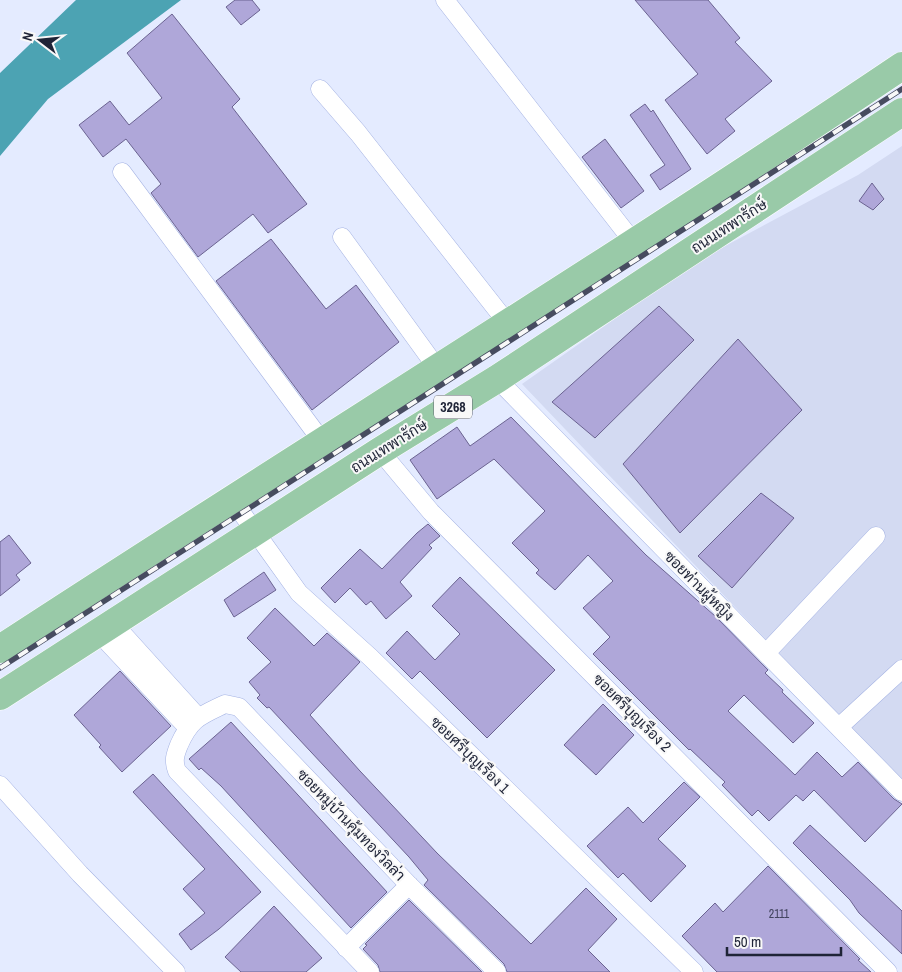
<svg xmlns="http://www.w3.org/2000/svg" width="902" height="972" viewBox="0 0 902 972" font-family="'Archivo Narrow',Sarabun,sans-serif">
<rect width="100%" height="100%" fill="#e4ebff"/>
<path fill="#d3daf2" d="M902,146V782L522,384L697,261L858,175Z"/>
<path fill="#4ca3b3" d="M76,0H181L48,99L0,156V73Z"/>
<g fill="#afa7d9" stroke="#6b6391">
<path d="M235,0H252L260,10L241,25L226,7Z"/>
<path d="M635,0H708L740,38L735,42L772,81L725,119L735,131L707,154L665,100L698,74Z"/>
<path d="M172,14L240,99L232,107L307,204L268,233L253,214L198,257L151,193L161,184L126,139L103,157L79,125L110,101L129,125L162,98L127,53Z"/>
<path d="M645,104L651,112L653,110L691,169L660,190L650,175L665,165L630,115Z"/>
<path d="M605,139L644,191L621,208L582,157Z"/>
<path d="M872,183L884,199L873,210L859,201Z"/>
<path d="M271,239L326,309L356,285L399,342L312,410L216,281Z"/>
<path d="M659,306L694,340L595,438L552,402Z"/>
<path d="M738,339L802,410L680,533L623,464Z"/>
<path d="M511,417L646,555L715,616L768,670L765,673L783,690L782,692L814,723L793,743L744,695L728,711L795,775L817,752L842,777L858,762L894,799L902,804L865,842L814,790L803,801L796,795L769,821L758,810L752,816L722,785L725,782L690,749L689,750L593,654L610,637L583,608L613,581L588,555L555,590L536,573L539,570L512,543L545,511L494,459L437,499L410,460L457,427L470,446Z"/>
<path d="M761,493L794,518L732,588L698,556Z"/>
<path d="M428,524L440,536L429,545L432,548L400,582L412,596L386,619L371,601L366,605L350,588L335,603L321,588L360,549L382,569L417,533Z"/>
<path d="M9,535L31,563L16,575L20,580L0,596V542Z"/>
<path d="M264,572L276,590L234,617L224,600Z"/>
<path d="M460,577L555,670L487,738L420,671L412,679L386,653L407,631L435,660L460,634L432,606Z"/>
<path d="M275,608L314,646L327,633L360,662L310,715L360,771L437,853L531,944L586,888L617,919L588,950L610,972H507L504,964L424,885L428,880L409,857L269,707L267,708L257,698L260,695L249,682L271,662L247,638Z"/>
<path d="M120,671L171,726L122,772L99,747L101,745L74,715Z"/>
<path d="M603,704L634,735L596,775L564,745Z"/>
<path d="M231,722L387,892L351,928L221,786L201,768L199,770L189,759Z"/>
<path d="M153,774L261,892L219,929L191,950L179,934L205,913L183,889L205,869L133,792Z"/>
<path d="M684,782L700,797L658,839L686,866L651,902L623,873L618,878L587,846L628,807L643,823Z"/>
<path d="M810,825L902,911V954L859,913L850,900L793,843Z"/>
<path d="M768,866L860,959L858,960L871,972H717L682,936L715,903L723,912Z"/>
<path d="M409,900L482,972H380L378,965L363,949L367,945L365,944Z"/>
<path d="M274,906L322,958L306,972H241L225,957Z"/>
</g>
<g fill="none" stroke-linecap="round" stroke-linejoin="round">
<defs>
<g id="street">
<path d="M445,0L634,243"/>
<path d="M320,89L358,133L508,324"/>
<path d="M122,172L321,440"/>
<path d="M342,237L437,368"/>
<path d="M497,379L902,792"/>
<path d="M380,451L431,512L888,972"/>
<path d="M231,498L299,593L370,657L694,972"/>
<path d="M113,623L198,717"/>
<path d="M99,633L187,727"/>
<path d="M767,652L876,536"/>
<path d="M839,727L902,669"/>
<path d="M0,785L80,874L176,972"/>
<path d="M346,948L409,885"/>
<path d="M370,972L177,771C173,761 175,755 179,745C191,718 200,716 225,704L239,707L409,885L497,972"/>
</g>
<g id="primary">
<path d="M0,649C300,453 605,266 902,66"/>
<path d="M0,696L380,451L497,379L902,112"/>
</g>
</defs>
<use href="#street" stroke="#a5b3e3" stroke-width="19"/>
<use href="#primary" stroke="#fff" stroke-width="29"/>
<use href="#street" stroke="#fff" stroke-width="18"/>
<use href="#primary" stroke="#99caa8" stroke-width="28"/>
<defs>
<path id="rail" d="M0,668L902,89"/>
</defs>
<use href="#rail" stroke="#474c60" stroke-width="5.5"/>
<use href="#rail" stroke="#f8f8f8" stroke-width="4" stroke-dasharray="11" stroke-linecap="butt"/>
</g>
<g text-anchor="middle" stroke-width="4" stroke-linejoin="round" paint-order="stroke">
<g font-size="12" fill="#434560">
<text x="779" y="918">2111</text>
</g>
<rect fill="#f8f8f8" stroke="#606471" stroke-width="1" x="434" y="395.5" width="38" height="23" rx="4"/>
<g font-size="14" font-weight="bold" fill="#1f2437">
<text x="453" y="412">3268</text>
</g>
<g font-size="15" fill="#1f2437" stroke="#f8f8f8">
<text transform="translate(729 226) rotate(-33)" y="5">ถนนเทพารักษ์</text>
<text transform="translate(389 446) rotate(-32)" y="5">ถนนเทพารักษ์</text>
<text transform="translate(699 586) rotate(45)" y="5">ซอยท่านผู้หญิง</text>
<text transform="translate(632 713) rotate(45)" y="5">ซอยศรีบุญเรือง 2</text>
<text transform="translate(470 755) rotate(44)" y="5">ซอยศรีบุญเรือง 1</text>
<text transform="translate(351 825) rotate(46)" y="5">ซอยหมู่บ้านคุ้มทองวิลล่า</text>
</g>
</g>
<g transform="translate(40 40) rotate(286)" stroke="#f8f8f8" stroke-width="4" paint-order="stroke">
<path d="M0-4L9 19L0 12L-9 19Z" fill="#1f2437"/>
<text y="-8" font-size="14" font-weight="bold" text-anchor="middle" fill="#1f2437">N</text>
</g>
<path d="M727 947v8h114v-8" fill="none" stroke="#1f2437" stroke-width="2.5"/>
<text x="734" y="947" font-size="15" fill="#1f2437" stroke="#f8f8f8" stroke-width="4" paint-order="stroke">50 m</text>
</svg>
